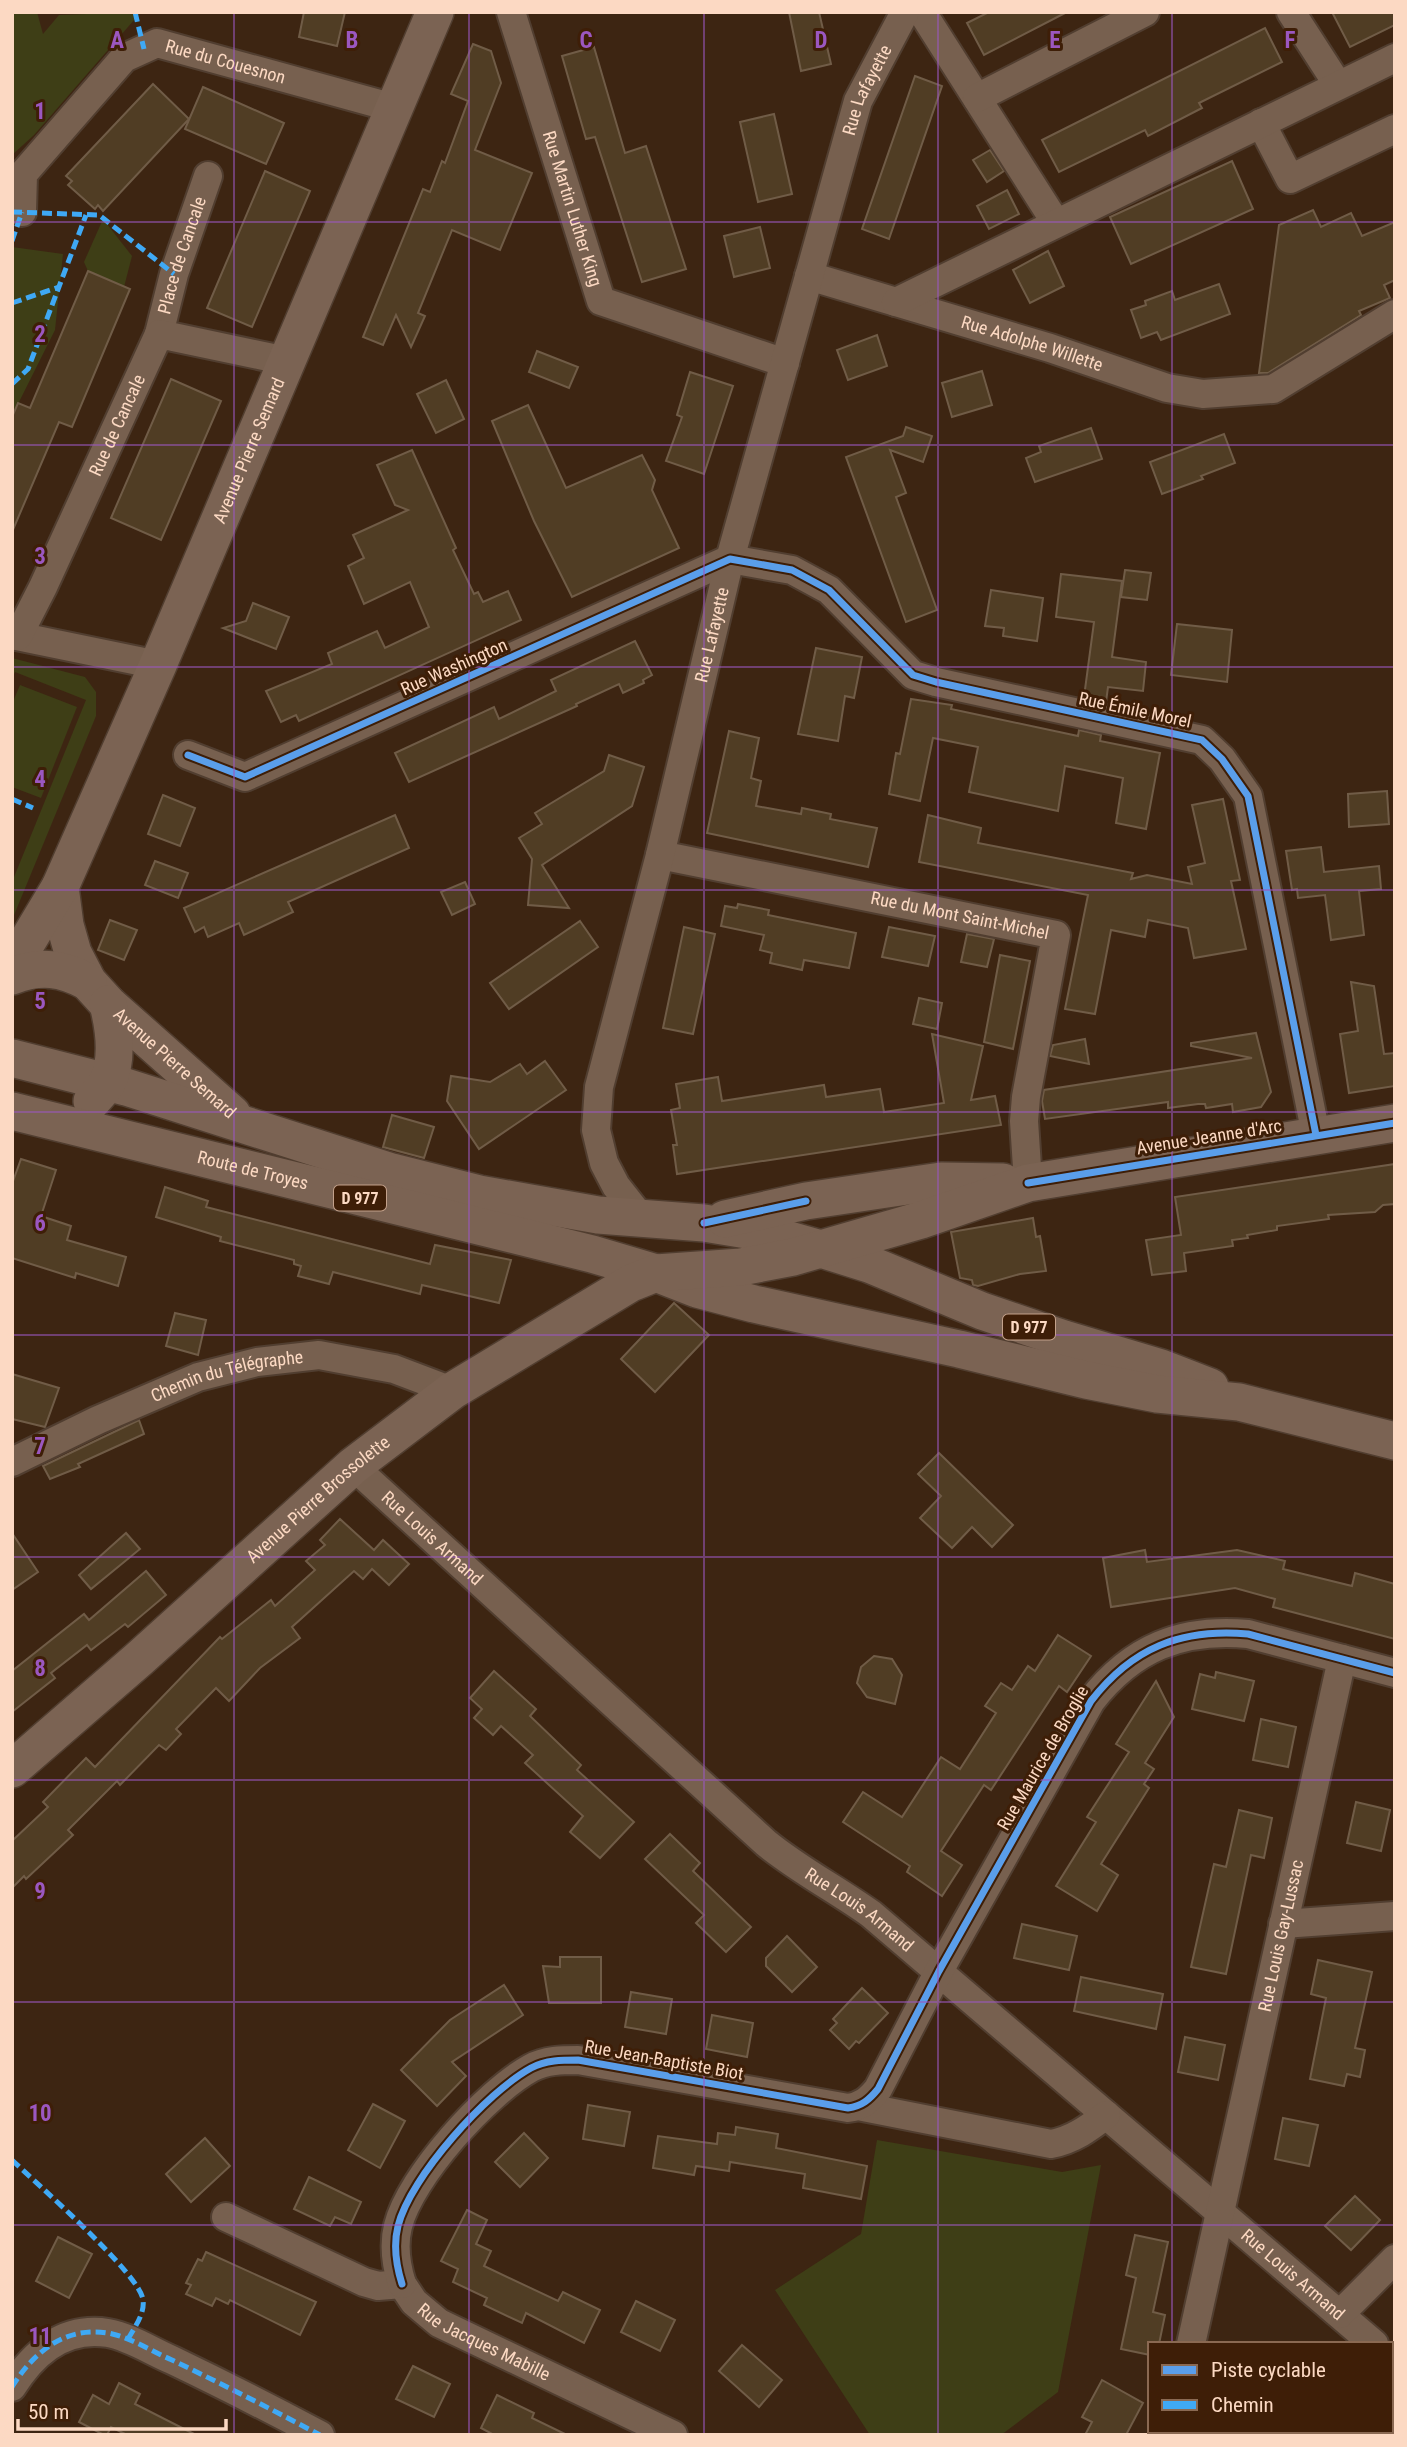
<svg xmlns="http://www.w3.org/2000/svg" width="1407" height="2447" viewBox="0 0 1407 2447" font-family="'Roboto Condensed',sans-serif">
<rect width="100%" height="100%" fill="#3d2512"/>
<g fill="#3e3e16">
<path d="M12,12H37L43,34L59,15L141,12L34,135L12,155Z"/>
<path d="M103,219L132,256L124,287L88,271L84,262Z"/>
<path d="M12,247L63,254L55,330L12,416Z"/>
<path d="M12,658L85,677L96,692V716L12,920V882L86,700L15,672L12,679Z"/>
<path d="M20,685L77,707L41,798L12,787V704Z"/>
<path d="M877,2140L1062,2172L1101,2165L1058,2392L1001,2435H870L775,2290L861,2234Z"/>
</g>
<g fill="#503d24" stroke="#705c47" stroke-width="2">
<path d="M304,12H345L337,46L299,37Z"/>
<path d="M789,12H819L831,64L801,71Z"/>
<path d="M989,12H1067L984,55L967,23Z"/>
<path d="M1332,12H1395V25L1350,47Z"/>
<path d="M1265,28L1282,62L1199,103L1202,108L1148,136L1145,130L1059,172L1042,140Z"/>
<path d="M473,44L491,51L501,83L475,150L532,173L500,250L452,230L418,313L425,316L411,347L396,315L383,345L363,337L423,189L430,192L442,161L445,163L468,101L451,94Z"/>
<path d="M594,47L625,153L646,146L686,269L642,282L595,137L586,139L562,56Z"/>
<path d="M915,76L942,86L889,239L862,229Z"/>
<path d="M153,84L189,119L103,211L98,205L95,209L68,185L72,181L66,176Z"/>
<path d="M203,87L284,123L266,164L185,129Z"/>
<path d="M774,114L792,194L758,202L740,122Z"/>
<path d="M990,150L1004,171L987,182L973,160Z"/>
<path d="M1232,161L1253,209L1131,264L1110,217Z"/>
<path d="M265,171L310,191L252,327L207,308Z"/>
<path d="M1007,190L1019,214L989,229L977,206Z"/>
<path d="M1313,210L1321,227L1351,213L1362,236L1395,222V280L1384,285L1390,298L1359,311L1361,315L1268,373H1259L1279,225Z"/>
<path d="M760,227L770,268L734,277L724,236Z"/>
<path d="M1048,251L1064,286L1030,303L1013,270Z"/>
<path d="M88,271L130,289L72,427L59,422L12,532V417L18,403L30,408Z"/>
<path d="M1219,284L1230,314L1161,340L1157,332L1141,338L1131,310L1146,305L1145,301L1172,291L1175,300Z"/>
<path d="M877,335L887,366L848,380L837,350Z"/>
<path d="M537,351L578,367L569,388L529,372Z"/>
<path d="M982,371L992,405L952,417L942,383Z"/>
<path d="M690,372L733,386L704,474L666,461L682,417L677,415Z"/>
<path d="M171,379L221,401L161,540L111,518Z"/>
<path d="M446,380L464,419L436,433L417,394Z"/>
<path d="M528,405L566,488L642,455L655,480L652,490L679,548L572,597L534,521L492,421Z"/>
<path d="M906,427L932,436L923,462L890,450L906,493L896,497L937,610L906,622L846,457L903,436Z"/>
<path d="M1091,428L1102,459L1035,482L1026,458L1041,452L1039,446Z"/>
<path d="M1224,434L1235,463L1201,476L1203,479L1162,494L1150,462Z"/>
<path d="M412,450L456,548L453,550L474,594L478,592L483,602L508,591L521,620L299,721L296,715L281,722L266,691L332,664L328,653L377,631L385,648L429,627L410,582L364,604L348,566L364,558L353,535L408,510L395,505L377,465Z"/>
<path d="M1125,570L1151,573L1147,600L1121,597Z"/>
<path d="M1061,574L1122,581L1112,657L1146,662L1143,691L1108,687L1106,702L1084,697L1094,622L1056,617Z"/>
<path d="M991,590L1043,598L1037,641L1003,636L1004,628L985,626Z"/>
<path d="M253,603L289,617L276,649L223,628L246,621Z"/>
<path d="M1177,624L1232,630L1227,682L1171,675Z"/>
<path d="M635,641L652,675L643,680L644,683L623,693L619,684L576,704L577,706L409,782L395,753L494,707L499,719L556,691L551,680Z"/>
<path d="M816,648L862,657L854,698L845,696L838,741L798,734Z"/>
<path d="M911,699L952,705L951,709L1078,736L1079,730L1101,735L1100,741L1160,753L1146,829L1116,823L1123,778L1065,766L1058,811L969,792L978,747L933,738L920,801L889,794L896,753L900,754Z"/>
<path d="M729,731L759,738L751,778L761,781L756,806L801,814L802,808L831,814L830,819L877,828L868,867L707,833Z"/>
<path d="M609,755L644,767L632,806L542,865L569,908L528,905L532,859L519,838L542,824L535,813L604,771Z"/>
<path d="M1387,791L1389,824L1349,827L1348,794Z"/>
<path d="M163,795L195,808L180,846L148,834Z"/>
<path d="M1223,799L1240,880L1231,881L1246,949L1194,958L1188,928L1148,920L1145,937L1111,930L1095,1014L1065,1009L1088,895L919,862L928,815L981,828L978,843L1133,873L1131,879L1147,875L1192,884L1188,867L1205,863L1192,805Z"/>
<path d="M395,815L409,848L288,902L293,912L244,935L239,923L208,937L204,927L195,932L184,908Z"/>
<path d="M1321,847L1324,872L1379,866L1381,889L1359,891L1364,935L1331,940L1325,895L1298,898L1297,889L1292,890L1286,851Z"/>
<path d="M155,861L188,873L178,898L145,885Z"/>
<path d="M465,882L475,904L452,915L441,892Z"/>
<path d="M738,904L769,910L768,915L856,933L849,968L804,960L802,970L770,963L772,953L760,950L764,935L721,926L725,906L737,908Z"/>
<path d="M110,920L137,930L124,960L98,950Z"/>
<path d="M580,921L598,947L509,1009L490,983Z"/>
<path d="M684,927L715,934L693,1034L663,1028Z"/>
<path d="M889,927L935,936L928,966L882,957Z"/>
<path d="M967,934L994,939L987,967L961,962Z"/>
<path d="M1000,955L1030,961L1013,1049L984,1042Z"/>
<path d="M1351,982L1374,986L1384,1054L1395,1053V1086L1349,1093L1340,1034L1358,1031Z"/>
<path d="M919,998L942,1003L937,1029L913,1024Z"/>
<path d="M1256,1033L1271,1092L1261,1107L1233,1112L1232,1104L1206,1108L1205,1104H1198L1168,1108V1102L1045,1119L1042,1101L1044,1090L1252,1058L1191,1046V1043Z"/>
<path d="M932,1034L983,1046L971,1100L995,1096L1001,1125L677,1174L673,1145H677L671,1110L680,1108L676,1084L718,1077L722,1101L824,1085L826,1097L880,1089L884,1112L944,1103Z"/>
<path d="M1085,1039L1089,1064L1050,1056L1053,1045Z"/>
<path d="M545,1061L566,1090L479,1149L447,1101L451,1076L490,1082L520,1064L527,1074Z"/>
<path d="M392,1115L434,1127L424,1158L383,1147Z"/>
<path d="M21,1159L56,1170L41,1216L71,1226L67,1240L126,1257L118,1286L76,1273L75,1278L12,1258V1184Z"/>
<path d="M1395,1164V1204L1383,1205L1375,1212L1328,1215L1329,1219L1277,1226V1230L1247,1235L1248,1238L1232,1240L1233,1246L1184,1253L1186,1271L1152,1275L1146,1240L1181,1235L1175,1197Z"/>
<path d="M165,1187L208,1201L206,1207L430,1264L435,1245L511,1260L499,1303L422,1285L420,1294L333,1272L329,1284L298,1276L301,1266L294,1264V1260L220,1241L221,1237L156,1217Z"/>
<path d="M1033,1218L1036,1237L1040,1236L1046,1271L1020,1274L978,1286L973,1285L972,1280L960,1278L951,1232Z"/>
<path d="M674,1303L709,1335L655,1392L621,1359Z"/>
<path d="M175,1313L206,1320L198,1355L166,1346Z"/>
<path d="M12,1374L59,1388L45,1427L12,1419Z"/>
<path d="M139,1420L144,1434L78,1464L80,1467L50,1479L43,1466Z"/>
<path d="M939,1453L1013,1525L992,1547L972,1527L952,1548L920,1518L941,1496L918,1474Z"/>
<path d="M340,1519L374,1550L383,1540L409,1564L389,1585L372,1569L363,1579L354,1571L292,1627L300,1638L260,1668L229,1701L216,1688L176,1729L181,1734L166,1750L159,1745L120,1785L117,1781L68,1830L73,1835L26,1879L24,1876L12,1888V1841L48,1807L43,1802L86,1758L95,1767L220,1637L222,1639L271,1600L275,1606L315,1570L306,1561L325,1545L320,1540Z"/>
<path d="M12,1533L38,1572L12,1590Z"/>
<path d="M126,1533L140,1549L91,1589L79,1575Z"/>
<path d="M1145,1550L1147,1562L1237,1550L1285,1561L1283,1569L1352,1586L1355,1573L1395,1584V1639L1273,1607L1275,1599L1235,1588L1111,1607L1103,1558Z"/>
<path d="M146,1571L166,1595L128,1627L125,1624L91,1650L87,1645L51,1673L55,1678L12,1712V1671L84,1614L89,1620Z"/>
<path d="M1058,1635L1091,1656L1067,1692L1059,1686L991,1790L984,1785L941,1851L962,1865L942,1896L907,1872L910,1866L843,1822L863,1792L902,1817L941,1757L960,1769L996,1713L985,1706L1001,1683L1012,1690L1028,1666L1035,1671Z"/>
<path d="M874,1656L892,1659L902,1675L895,1704L867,1697L857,1683L861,1667Z"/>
<path d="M494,1671L536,1709L530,1716L581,1765L577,1770L634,1822L600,1858L570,1832L583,1816L525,1763L533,1755L501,1726L493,1735L474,1718L482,1709L470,1698Z"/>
<path d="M1216,1672L1254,1681L1244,1721L1192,1709L1200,1674L1215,1678Z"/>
<path d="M1156,1681L1174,1717L1145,1763L1154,1769L1144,1784L1149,1788L1101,1864L1118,1875L1097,1911L1056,1886L1096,1822L1087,1817L1129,1752L1116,1744Z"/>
<path d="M1261,1719L1296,1727L1288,1767L1253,1760Z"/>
<path d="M1356,1802L1390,1810L1381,1851L1347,1843Z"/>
<path d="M1239,1810L1272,1818L1264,1858L1251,1855L1226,1974L1191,1967L1214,1864L1226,1867Z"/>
<path d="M670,1834L700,1863L693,1871L751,1927L726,1952L696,1923L704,1915L645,1859Z"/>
<path d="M1022,1924L1077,1936L1069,1970L1014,1958Z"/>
<path d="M787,1936L817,1967L792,1992L766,1966V1958Z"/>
<path d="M560,1957H601V2003H549L543,1966L560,1967Z"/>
<path d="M1318,1960L1372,1972L1355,2048L1365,2050L1360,2077L1347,2074L1344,2086L1310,2079L1326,1998L1311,1994Z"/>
<path d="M1081,1977L1163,1994L1156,2029L1074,2011Z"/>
<path d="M504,1985L523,2015L452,2062L466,2076L437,2106L401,2070L450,2020Z"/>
<path d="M862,1988L888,2013L859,2043L856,2041L849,2049L830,2030L837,2023L833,2019Z"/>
<path d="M631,1992L672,1999L666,2034L625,2027Z"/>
<path d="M712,2015L753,2023L747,2057L706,2049Z"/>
<path d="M1185,2037L1225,2045L1218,2080L1178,2072Z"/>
<path d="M373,2104L405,2121L380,2168L348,2150Z"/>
<path d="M588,2105L630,2112L624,2146L583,2139Z"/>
<path d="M1283,2118L1318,2125L1309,2166L1275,2159Z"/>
<path d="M736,2127L778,2134L776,2148L867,2166L861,2199L803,2188L805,2174L730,2162L729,2171L696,2166L694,2175L653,2168L658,2136L717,2144L718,2133L735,2135Z"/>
<path d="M524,2133L548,2158L520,2187L495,2162Z"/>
<path d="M205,2138L230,2166L191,2202L166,2174Z"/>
<path d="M309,2177L361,2202L351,2224L335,2217L330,2226L294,2209Z"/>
<path d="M1355,2196L1380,2220L1351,2250L1325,2226Z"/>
<path d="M467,2210L487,2220L476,2244L491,2251L484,2266L558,2301L563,2292L600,2310L584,2343L526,2313L522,2323L484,2305L487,2298L453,2282L458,2269L441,2261Z"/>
<path d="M1135,2235L1168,2242L1153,2312L1165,2315L1159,2344H1150V2355L1121,2349L1136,2278L1126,2275Z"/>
<path d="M58,2237L92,2254L69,2298L36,2281Z"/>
<path d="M206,2252L316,2302L300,2335L230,2300L228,2304L216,2298L212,2306L186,2294L191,2285L186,2283L198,2259L202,2261Z"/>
<path d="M636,2301L675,2320L660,2351L621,2332Z"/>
<path d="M742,2345L782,2380L759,2407L719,2371Z"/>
<path d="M413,2366L450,2384L434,2417L396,2399Z"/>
<path d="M1102,2380L1143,2403L1126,2435H1085L1092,2422L1082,2417Z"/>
<path d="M119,2383L140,2394L135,2404L196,2435H127L111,2427L107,2435H104L79,2422L93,2395L109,2404Z"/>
<path d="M497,2395L534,2413L532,2418L567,2435H494L481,2428Z"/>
</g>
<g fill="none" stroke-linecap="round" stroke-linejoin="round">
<defs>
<g id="minor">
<path id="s1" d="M511,12L601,301L785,363"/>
<path d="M922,12L1056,223"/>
<path d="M1291,12L1338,85"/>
<path d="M977,98L1145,12"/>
<path d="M1261,123L1290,179L1395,129"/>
<path id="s2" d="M22,212L23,174L124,58L157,43L394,108"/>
<path id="s3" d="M809,276L1050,348L1167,388L1203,394L1273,389L1395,314"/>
<path d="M896,302L1395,58"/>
<path id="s4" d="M159,334L174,274L208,176"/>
<path d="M12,635L158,665"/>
<path id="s5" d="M18,636L43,587L159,334L287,361"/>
<path d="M188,755L245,777L730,559L792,570L829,590L913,675L936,682L1202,740L1222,759L1248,796L1316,1135"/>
<path id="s6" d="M660,855L1056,935L1026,1097L1024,1121L1028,1183"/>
<path id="s7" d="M642,1219L616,1186L604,1163L596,1130L599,1087L660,855L730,559L858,101L905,12"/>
<path id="s8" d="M12,1462L98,1420L198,1377L257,1362L319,1355L394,1369L452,1391"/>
<path id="s9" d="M353,1466L766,1843C799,1870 836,1889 871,1914L1374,2344"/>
<path d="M1283,1924L1395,1916"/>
<path d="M858,2106L1051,2144C1073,2140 1089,2128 1106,2115"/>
<path id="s10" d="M226,2217L364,2282L378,2286L402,2284L414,2302L439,2323L673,2435"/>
<path d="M402,2284C396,2265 393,2246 398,2226C410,2177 487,2092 531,2068C546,2060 562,2060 578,2060L848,2108C862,2106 869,2100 878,2089L939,1971L1091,1701C1132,1648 1181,1628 1248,1634L1395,1673"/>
<path d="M1340,2314L1395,2259"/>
<path id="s11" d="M1191,2344L1342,1659"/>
<path d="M1391,2359L1395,2363"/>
<path d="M12,2387C33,2353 64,2326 108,2333C130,2337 151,2351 172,2360C222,2384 271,2409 320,2435"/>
<path d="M1165,2435L1166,2431"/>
</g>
<g id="major">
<path id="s12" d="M60,887L65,925L73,953L88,982L108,1004L232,1114"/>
<path id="s13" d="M12,967L60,887L158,665L435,12"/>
<path d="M12,976C41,965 62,968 88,982"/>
<path d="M12,1058L126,1087L392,1172L479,1194L598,1215L704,1223L765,1233L821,1249L869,1264L982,1311L1064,1339L1161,1368L1210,1387"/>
<path d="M92,1101C97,1095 103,1089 107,1083C119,1059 114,1028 108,1004"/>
<path id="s14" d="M12,1111L592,1254L656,1273L697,1289L754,1304L959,1349L1086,1380L1157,1394L1239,1402L1395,1441"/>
<path d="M725,1219L806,1201L941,1181L1003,1182"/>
<path id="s15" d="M12,1769L139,1659L353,1466L452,1391L631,1283L656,1273L741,1267L793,1257L921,1220L1028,1183L1395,1123"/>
</g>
</defs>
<use href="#minor" stroke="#513e30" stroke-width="32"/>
<use href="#major" stroke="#513e30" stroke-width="40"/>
<use href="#minor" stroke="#77604f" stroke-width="28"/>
<use href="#major" stroke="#7b6353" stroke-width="37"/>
<g stroke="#3fa9f5" stroke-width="5" stroke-dasharray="10 5" stroke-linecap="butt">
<path d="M135,12L144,49"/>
<path d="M12,212L99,215L174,274"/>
<path d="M12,241L22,212"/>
<path d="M12,303L59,287"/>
<path d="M12,384L28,369L86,215"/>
<path d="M12,799L33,808"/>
<path d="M12,2160C36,2183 141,2275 143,2300C145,2314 134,2328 128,2339"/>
<path d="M12,2387C33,2353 64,2326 108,2333C130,2337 151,2351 172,2360C222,2384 271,2409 320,2435"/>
</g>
<defs>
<g id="cycleway">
<path d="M188,755L245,777L730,559L792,570L829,590L913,675L936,682L1202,740L1222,759L1248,796L1316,1135"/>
<path d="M1028,1183L1395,1123"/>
<path d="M704,1223L806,1201"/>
<path d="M402,2284C396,2265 393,2246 398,2226C410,2177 487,2092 531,2068C546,2060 562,2060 578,2060L848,2108C862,2106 869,2100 878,2089L939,1971L1091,1701C1132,1648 1181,1628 1248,1634L1395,1673"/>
</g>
</defs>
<use href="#cycleway" stroke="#3e1e07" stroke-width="11"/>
<use href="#cycleway" stroke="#5a9eea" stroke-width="7"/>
</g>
<path fill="none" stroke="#9b57c0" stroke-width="2" stroke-opacity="0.55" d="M234,12V2435M469,12V2435M704,12V2435M938,12V2435M1172,12V2344M12,222H1395M12,445H1395M12,667H1395M12,890H1395M12,1112H1395M12,1335H1395M12,1557H1395M12,1780H1395M12,2002H1395M12,2225H1395M1172,2431V2435"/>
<g text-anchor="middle" stroke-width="6" stroke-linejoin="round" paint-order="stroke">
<g fill="#3e1e07" stroke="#c3a18b" stroke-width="2">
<rect x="334" y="1185.5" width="52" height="25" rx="5"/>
<rect x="1003" y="1314.5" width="52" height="25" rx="5"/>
</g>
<g font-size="16" font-weight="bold" fill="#fcd9c3">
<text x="360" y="1204">D 977</text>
<text x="1029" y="1333">D 977</text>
</g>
<g font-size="18" fill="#fcd9c3" stroke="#3e1e07">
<text dy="6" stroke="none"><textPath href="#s2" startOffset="299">Rue du Couesnon</textPath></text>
<text dy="6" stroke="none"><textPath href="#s7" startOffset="1178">Rue Lafayette</textPath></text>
<text dy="6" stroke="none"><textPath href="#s1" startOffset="206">Rue Martin Luther King</textPath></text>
<text dy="6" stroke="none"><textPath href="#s4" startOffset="82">Place de Cancale</textPath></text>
<text dy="6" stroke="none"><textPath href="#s3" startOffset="233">Rue Adolphe Willette</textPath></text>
<text dy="6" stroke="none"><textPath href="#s5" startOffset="233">Rue de Cancale</textPath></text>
<text dy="6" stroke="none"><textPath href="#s13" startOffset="569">Avenue Pierre Semard</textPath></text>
<text dy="6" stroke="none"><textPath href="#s7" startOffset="611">Rue Lafayette</textPath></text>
<text transform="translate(454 667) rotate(-24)" y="6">Rue Washington</text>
<text transform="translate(1135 710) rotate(12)" y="6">Rue Émile Morel</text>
<text dy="6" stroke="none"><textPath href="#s6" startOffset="306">Rue du Mont Saint-Michel</textPath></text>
<text dy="6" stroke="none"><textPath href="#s12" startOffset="219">Avenue Pierre Semard</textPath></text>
<text transform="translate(1209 1137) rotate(-9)" y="6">Avenue Jeanne d'Arc</text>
<text dy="6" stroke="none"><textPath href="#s14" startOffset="248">Route de Troyes</textPath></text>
<text dy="6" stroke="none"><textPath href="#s8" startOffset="233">Chemin du Télégraphe</textPath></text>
<text dy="6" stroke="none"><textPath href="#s15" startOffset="408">Avenue Pierre Brossolette</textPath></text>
<text dy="6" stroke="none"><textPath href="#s9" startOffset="107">Rue Louis Armand</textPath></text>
<text transform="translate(1043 1758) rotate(-60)" y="6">Rue Maurice de Broglie</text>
<text dy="6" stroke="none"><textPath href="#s9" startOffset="674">Rue Louis Armand</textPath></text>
<text dy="6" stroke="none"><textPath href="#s11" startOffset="418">Rue Louis Gay-Lussac</textPath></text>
<text transform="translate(664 2060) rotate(10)" y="6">Rue Jean-Baptiste Biot</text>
<text dy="6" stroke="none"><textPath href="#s9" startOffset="1241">Rue Louis Armand</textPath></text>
<text dy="6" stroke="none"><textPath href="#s10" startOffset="294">Rue Jacques Mabille</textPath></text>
</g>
</g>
<g font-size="23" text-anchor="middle" font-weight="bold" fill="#9b57c0" stroke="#3e1e07" stroke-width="6" stroke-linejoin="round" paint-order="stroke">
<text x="117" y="48">A</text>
<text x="352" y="48">B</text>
<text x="586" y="48">C</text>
<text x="821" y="48">D</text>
<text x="1055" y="48">E</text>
<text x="1290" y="48">F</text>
<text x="40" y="119">1</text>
<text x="40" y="342">2</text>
<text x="40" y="564">3</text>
<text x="40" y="787">4</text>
<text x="40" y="1009">5</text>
<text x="40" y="1231">6</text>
<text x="40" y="1454">7</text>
<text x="40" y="1676">8</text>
<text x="40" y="1899">9</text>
<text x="40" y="2121">10</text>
<text x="40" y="2344">11</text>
</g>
<rect width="1407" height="2447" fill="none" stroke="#fcd9c3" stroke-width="28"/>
<rect x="1148" y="2342" width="245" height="91" fill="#3e1e07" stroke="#8a6952" stroke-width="2"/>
<rect x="1162" y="2365" width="35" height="10" fill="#5a9eea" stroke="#8a6952" stroke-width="2"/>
<text x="1211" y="2377" font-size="21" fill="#fcd9c3">Piste cyclable</text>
<rect x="1162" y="2400" width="35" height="10" fill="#3fa9f5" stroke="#8a6952" stroke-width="2"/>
<text x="1211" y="2412" font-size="21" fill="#fcd9c3">Chemin</text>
<path d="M18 2419v10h208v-10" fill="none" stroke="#fcd9c3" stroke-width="3.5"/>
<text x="28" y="2419" font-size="21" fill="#fcd9c3" stroke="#3e1e07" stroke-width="5" paint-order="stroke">50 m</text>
</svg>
